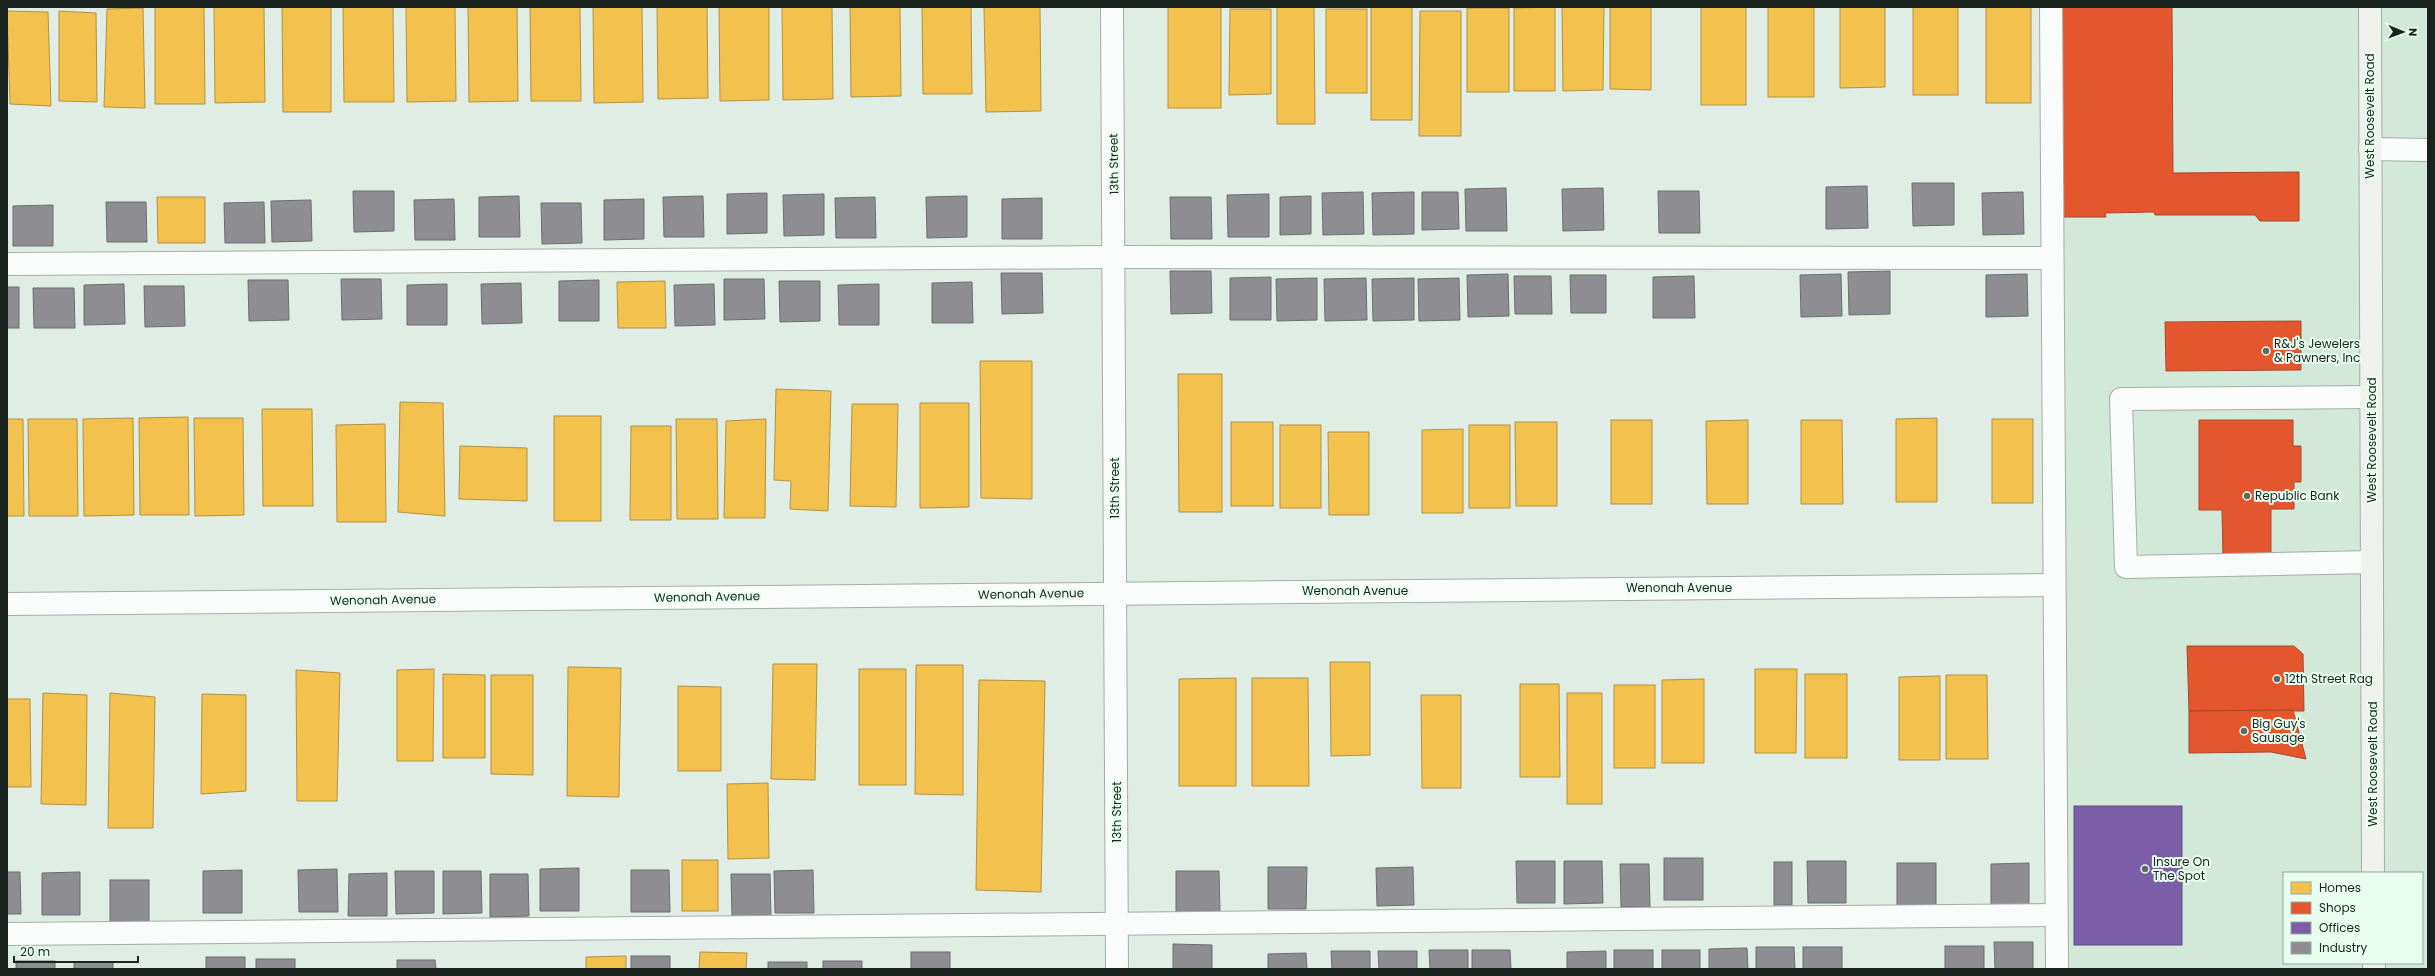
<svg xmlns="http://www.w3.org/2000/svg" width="2435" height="976" viewBox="0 0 2435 976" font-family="Poppins,sans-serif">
<rect width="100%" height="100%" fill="#e0ede4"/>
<path fill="#d2e8d9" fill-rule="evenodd" d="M2056,7H2428V969H2061ZM2284,873H2422V963H2284Z"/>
<g fill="#f2c14e" stroke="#b29240">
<path d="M155,7H204L205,104H155Z"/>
<path d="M214,7H264L265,102L215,103Z"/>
<path d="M282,7H331V112H283Z"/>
<path d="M343,7H393L394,102H344Z"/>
<path d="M406,7H455L456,101L407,102Z"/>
<path d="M468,7H517L518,101L469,102Z"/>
<path d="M530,7H580L581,101H531Z"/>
<path d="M593,7H642L643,102L594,103Z"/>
<path d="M657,7H707L708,98L658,99Z"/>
<path d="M719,7H769V100L720,101Z"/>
<path d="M782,7H832L833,99L783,100Z"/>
<path d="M850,7H900L901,96L851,97Z"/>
<path d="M922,7H971L972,94H923Z"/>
<path d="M984,7H1040L1041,111L986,112Z"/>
<rect x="1168" y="7" width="53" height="101"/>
<path d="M1277,7H1314L1315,124H1277Z"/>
<rect x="1371" y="7" width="41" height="113"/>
<path d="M1555,7V91H1514V8Z"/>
<path d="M1562,7H1604L1603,90L1563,91Z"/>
<path d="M1610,7H1651V90L1610,89Z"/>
<rect x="1701" y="7" width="45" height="98"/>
<rect x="1768" y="7" width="46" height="90"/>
<path d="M1840,7H1885V87L1840,88Z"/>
<rect x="1913" y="7" width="45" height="88"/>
<rect x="1986" y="7" width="45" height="96"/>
<path d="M143,8L145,108L104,107L107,9Z"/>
<rect x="1467" y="8" width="42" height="84"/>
<path d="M1230,9H1271V94L1229,95Z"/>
<rect x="1326" y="9" width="41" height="84"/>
<path d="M7,11L48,12L51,106L10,104Z"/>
<path d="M59,11L96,13L97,102L59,101Z"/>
<path d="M1420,11H1461V136H1419Z"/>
<path d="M157,197H205V243H158Z"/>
<path d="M665,281L666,328H618L617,282Z"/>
<path d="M980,361H1032V499L981,498Z"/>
<path d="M1178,374H1222V512H1179Z"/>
<path d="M776,389L831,391L828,511L790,509L791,481L774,480Z"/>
<path d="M400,402L443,403L445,516L398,512Z"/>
<path d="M920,403H969V507L920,508Z"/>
<path d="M852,404H898L896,507L850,506Z"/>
<path d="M262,409H312L313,506H263Z"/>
<rect x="554" y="416" width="47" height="105"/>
<path d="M188,417L189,515H140L139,418Z"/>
<path d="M133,418L134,515L84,516L83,419Z"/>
<path d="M194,418H243L244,515L195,516Z"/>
<path d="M1937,418V502H1896V419Z"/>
<path d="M7,419H23L24,516H7Z"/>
<path d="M28,419H77L78,516H29Z"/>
<path d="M676,419H717L718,519H677Z"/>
<path d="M766,419L765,518H724L726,421Z"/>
<rect x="1992" y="419" width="41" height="84"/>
<rect x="1611" y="420" width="41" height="84"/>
<path d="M1748,420V504H1707L1706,421Z"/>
<path d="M1801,420H1842L1843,504H1801Z"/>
<rect x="1231" y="422" width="42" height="84"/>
<path d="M1515,422H1557V506H1516Z"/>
<path d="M385,424L386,522H337L336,425Z"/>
<rect x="1280" y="425" width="41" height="83"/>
<rect x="1469" y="425" width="41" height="83"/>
<path d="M631,426H671V520H630Z"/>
<path d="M1463,429V513H1422V430Z"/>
<path d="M1328,432H1369V515H1329Z"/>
<path d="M460,446L527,448V501L459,499Z"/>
<path d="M1330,662H1370V755L1331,756Z"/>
<path d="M773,664H817L815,780L771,779Z"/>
<path d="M916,665H963V795L915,794Z"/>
<path d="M568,667L621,668L619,797L567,796Z"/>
<path d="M434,669L433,761H397V670Z"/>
<rect x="859" y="669" width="47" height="116"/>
<path d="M1755,669H1797L1796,753H1755Z"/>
<path d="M296,670L340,673L337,801H297Z"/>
<path d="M443,674L485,675V758H443Z"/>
<rect x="1805" y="674" width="42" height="84"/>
<path d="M491,675H533V775L491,774Z"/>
<path d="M1946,675H1987L1988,759H1946Z"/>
<path d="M1940,676V760H1899V677Z"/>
<path d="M1236,678V786H1179V679Z"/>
<path d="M1252,678H1308L1309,786H1252Z"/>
<path d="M1704,679V763H1662V680Z"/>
<path d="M979,680L1045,681L1041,892L976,890Z"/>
<path d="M1520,684H1559L1560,777H1520Z"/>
<rect x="1614" y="685" width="41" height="83"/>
<path d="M678,686L721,687V771H678Z"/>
<path d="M43,693L87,695L86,805L41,804Z"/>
<path d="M110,693L155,697L153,828H108Z"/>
<rect x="1567" y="693" width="35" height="111"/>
<path d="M202,694L246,695V791L201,794Z"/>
<path d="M1421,695H1461V788H1422Z"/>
<path d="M7,699H30L31,787H7Z"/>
<path d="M768,783L769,858L728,859L727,784Z"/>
<rect x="682" y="860" width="36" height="51"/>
<path d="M700,952L747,953L746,969H699Z"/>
<path d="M626,956V969H586V957Z"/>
</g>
<g fill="#e4572e" stroke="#a84729">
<path d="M2060,7H2172L2173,173L2299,172V221H2260L2255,215H2155L2154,212L2105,213L2106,217H2061Z"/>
<path d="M2301,321V370L2166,371L2165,322Z"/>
<path d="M2199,420H2293V446H2301V482H2294V509H2271V558H2223L2222,510H2199Z"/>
<path d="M2187,646H2294L2303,654L2304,711H2189Z"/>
<path d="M2293,710L2306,759L2271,752L2189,753V711Z"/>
</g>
<rect fill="#7b5ea7" stroke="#5e4c7e" x="2074" y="806" width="108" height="139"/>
<g fill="#8d8d92" stroke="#6b6d6f">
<path d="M1912,183H1954V225L1913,226Z"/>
<path d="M1867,186L1868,228L1826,229V187Z"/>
<path d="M1506,188L1507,231H1466L1465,189Z"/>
<path d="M1603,188L1604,230L1563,231L1562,189Z"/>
<path d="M353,191H394V231L354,232Z"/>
<path d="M1658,191H1699L1700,233H1659Z"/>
<path d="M1363,192L1364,234L1323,235L1322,193Z"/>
<path d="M1414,192V234L1373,235L1372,193Z"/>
<path d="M1422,192H1458L1459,229L1422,230Z"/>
<path d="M2023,192L2024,234L1983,235L1982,193Z"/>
<path d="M767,193V233L727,234V194Z"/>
<path d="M824,194V235L784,236L783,195Z"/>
<path d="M1269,194V237H1228L1227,195Z"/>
<path d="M519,196L520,237H479V197Z"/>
<path d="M703,196L704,237H664L663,197Z"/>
<path d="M967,196V237L927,238L926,197Z"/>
<path d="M1311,196V234L1280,235V197Z"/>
<path d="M875,197L876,238H836L835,198Z"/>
<path d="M1170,197H1211L1212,239H1171Z"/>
<path d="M1042,198V239H1002V199Z"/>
<path d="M454,199L455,240H415L414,200Z"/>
<path d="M644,199V239L604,240V200Z"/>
<path d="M311,200L312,241L272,242L271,201Z"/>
<path d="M106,202H146L147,242H107Z"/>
<path d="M264,202L265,243H225L224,203Z"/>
<path d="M541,203H581L582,243L542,244Z"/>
<path d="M53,205V246H13V206Z"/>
<path d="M1170,271H1211L1212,313L1171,314Z"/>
<path d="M1890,271V314L1849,315L1848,272Z"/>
<path d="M1001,273H1042L1043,313L1002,314Z"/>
<path d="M1508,274L1509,316L1468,317L1467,275Z"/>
<path d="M1841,274L1842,316L1801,317L1800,275Z"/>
<path d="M2027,274L2028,316L1986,317V275Z"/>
<path d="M1570,275H1606V313H1571Z"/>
<path d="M1514,276H1551L1552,314H1515Z"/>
<path d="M1694,276L1695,318H1653V277Z"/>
<path d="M1271,277V320H1230V278Z"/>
<path d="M1317,278V320L1277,321L1276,279Z"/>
<path d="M1366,278L1367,320L1325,321L1324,279Z"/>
<path d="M1414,278V320L1373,321L1372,279Z"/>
<path d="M1459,278L1460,320L1419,321L1418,279Z"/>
<path d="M341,279H381L382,319L342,320Z"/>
<path d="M724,279H764L765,319L724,320Z"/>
<path d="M248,280H288L289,320L249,321Z"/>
<path d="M599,280V321H559V281Z"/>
<path d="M779,281H820V321L780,322Z"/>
<path d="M972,282L973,323H932V283Z"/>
<path d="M521,283L522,323L482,324L481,284Z"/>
<path d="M124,284L125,324L84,325V285Z"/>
<path d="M447,284V325H407V285Z"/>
<path d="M714,284L715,325L675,326L674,285Z"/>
<path d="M879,284V325H839L838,285Z"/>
<path d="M144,286H184L185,326L145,327Z"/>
<rect x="7" y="287" width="12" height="41"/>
<path d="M33,288H74L75,328H34Z"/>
<rect x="1664" y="858" width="39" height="42"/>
<path d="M1516,861H1555V903H1517Z"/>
<path d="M1564,861H1602L1603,903L1564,904Z"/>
<path d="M1807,861H1846V903H1808Z"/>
<rect x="1774" y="862" width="18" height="43"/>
<rect x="1897" y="863" width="39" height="42"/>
<path d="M2029,863V906H1991V864Z"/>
<path d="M1620,864H1649L1650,907H1621Z"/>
<path d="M1268,867H1307L1306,909H1268Z"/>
<path d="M1413,867L1414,905L1377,906L1376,868Z"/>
<path d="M579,868V911H540V869Z"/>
<path d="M337,869L338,912H299L298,870Z"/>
<path d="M242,870V913H203V871Z"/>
<path d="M631,870H669L670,912H631Z"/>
<path d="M813,870L814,913H775L774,871Z"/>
<path d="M395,871H434V913L396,914Z"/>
<path d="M443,871H481L482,913L443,914Z"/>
<path d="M1176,871H1219L1220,913H1176Z"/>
<path d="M7,872H20L21,914H7Z"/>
<path d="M80,872V915H42V873Z"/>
<path d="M387,873V916H348L349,874Z"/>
<path d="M490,874H528L529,916L490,917Z"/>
<path d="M731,874H770L771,916L732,917Z"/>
<rect x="110" y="880" width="39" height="42"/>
<path d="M1994,942H2033V969H1995Z"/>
<path d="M1173,944L1212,945V969H1173Z"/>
<rect x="1945" y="946" width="39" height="23"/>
<path d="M1756,947H1794L1795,969H1756Z"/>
<rect x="1803" y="947" width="39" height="22"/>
<path d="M1747,948L1748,969H1709V949Z"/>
<path d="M1429,950H1468V969H1430Z"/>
<path d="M1472,950H1510L1511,969H1472Z"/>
<rect x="1614" y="950" width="39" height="19"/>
<rect x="1662" y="950" width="38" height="19"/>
<path d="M1331,951H1370V969H1332Z"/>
<path d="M1378,951H1417V969H1379Z"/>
<path d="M1606,951V969H1567V952Z"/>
<rect x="911" y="952" width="39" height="17"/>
<path d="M1306,953L1307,969H1268V954Z"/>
<rect x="631" y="956" width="39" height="13"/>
<rect x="206" y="957" width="39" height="12"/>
<rect x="256" y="959" width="39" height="10"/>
<path d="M397,960H435L436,969H397Z"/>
<rect x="16" y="961" width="39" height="8"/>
<rect x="823" y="961" width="39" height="8"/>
<rect x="74" y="962" width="39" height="7"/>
<rect x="768" y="962" width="39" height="7"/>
</g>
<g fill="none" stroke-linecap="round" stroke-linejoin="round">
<defs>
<g id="lane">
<path d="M2051,7L2057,969"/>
<path d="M2370,149L2428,150"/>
<path d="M7,264L1115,257L2052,258"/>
<path d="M2371,397L2121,399L2126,567L2372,562"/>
<path d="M7,934L2056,915"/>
</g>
<g id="street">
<path d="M1112,7L1117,969"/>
<path d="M7,604L2054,585"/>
</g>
<g id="secondary">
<path d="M2370,7L2373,873"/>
<path d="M2374,963V969"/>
</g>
</defs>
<use href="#lane" stroke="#a4ada6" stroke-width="24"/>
<use href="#street" stroke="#a4ada6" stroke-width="24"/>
<use href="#secondary" stroke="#a4ada6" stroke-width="24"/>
<use href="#lane" stroke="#fafcfb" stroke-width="22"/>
<use href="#street" stroke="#fafcfb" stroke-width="22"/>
<use href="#secondary" stroke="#eef1ec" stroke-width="22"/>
</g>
<g fill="#606a63" stroke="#e8fff0" stroke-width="1.5">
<circle cx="2266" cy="351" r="4"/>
<circle cx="2247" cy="496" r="4"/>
<circle cx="2277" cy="679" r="4"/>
<circle cx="2244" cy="731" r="4"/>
<circle cx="2145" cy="869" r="4"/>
</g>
<g text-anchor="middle" stroke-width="4" stroke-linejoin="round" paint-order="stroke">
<g font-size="12" fill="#1b231e" stroke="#e8fff0">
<text transform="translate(2370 116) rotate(-90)" y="4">West Roosevelt Road</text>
<text transform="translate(1114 164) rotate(-91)" y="4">13th Street</text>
<text transform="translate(2372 440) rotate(-90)" y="4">West Roosevelt Road</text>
<text transform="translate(1115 488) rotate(-90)" y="4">13th Street</text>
<text x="1679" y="592">Wenonah Avenue</text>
<text x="1355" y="595">Wenonah Avenue</text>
<text transform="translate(1031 594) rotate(-1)" y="4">Wenonah Avenue</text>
<text transform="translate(707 597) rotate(-1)" y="4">Wenonah Avenue</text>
<text transform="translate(383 600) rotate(-1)" y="4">Wenonah Avenue</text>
<text transform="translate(2373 764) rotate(-90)" y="4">West Roosevelt Road</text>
<text transform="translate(1117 812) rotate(-90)" y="4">13th Street</text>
</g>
<g font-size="12" fill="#1b231e" stroke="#e8fff0" text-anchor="start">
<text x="2274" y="348">R&amp;J's Jewelers<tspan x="2274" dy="14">&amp; Pawners, Inc</tspan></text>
<text x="2255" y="500">Republic Bank</text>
<text x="2285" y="683">12th Street Rag</text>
<text x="2252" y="728">Big Guy's<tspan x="2252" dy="14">Sausage</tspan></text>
<text x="2153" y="866">Insure On<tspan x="2153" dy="14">The Spot</tspan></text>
</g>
</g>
<rect width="2435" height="976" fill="none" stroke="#1b231e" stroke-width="16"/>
<rect x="2283" y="872" width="140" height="92" fill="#e8fff0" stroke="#96a79c"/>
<rect x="2291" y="882" width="20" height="12" fill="#f2c14e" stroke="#96a79c"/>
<text x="2319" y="892" font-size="12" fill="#1b231e">Homes</text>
<rect x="2291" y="902" width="20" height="12" fill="#e4572e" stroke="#96a79c"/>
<text x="2319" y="912" font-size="12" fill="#1b231e">Shops</text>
<rect x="2291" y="922" width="20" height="12" fill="#7b5ea7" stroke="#96a79c"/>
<text x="2319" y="932" font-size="12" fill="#1b231e">Offices</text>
<rect x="2291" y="942" width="20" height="12" fill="#8d8d92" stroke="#96a79c"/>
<text x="2319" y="952" font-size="12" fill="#1b231e">Industry</text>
<g transform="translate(2403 32) rotate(91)" stroke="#e8fff0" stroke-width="3" paint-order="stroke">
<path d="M0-3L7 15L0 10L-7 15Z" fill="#1b231e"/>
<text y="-6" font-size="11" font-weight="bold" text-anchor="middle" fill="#1b231e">N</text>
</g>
<path d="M14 956v6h124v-6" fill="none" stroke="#1b231e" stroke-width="2"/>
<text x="20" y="956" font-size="12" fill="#1b231e" stroke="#e8fff0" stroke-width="3" paint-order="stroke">20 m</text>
</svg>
